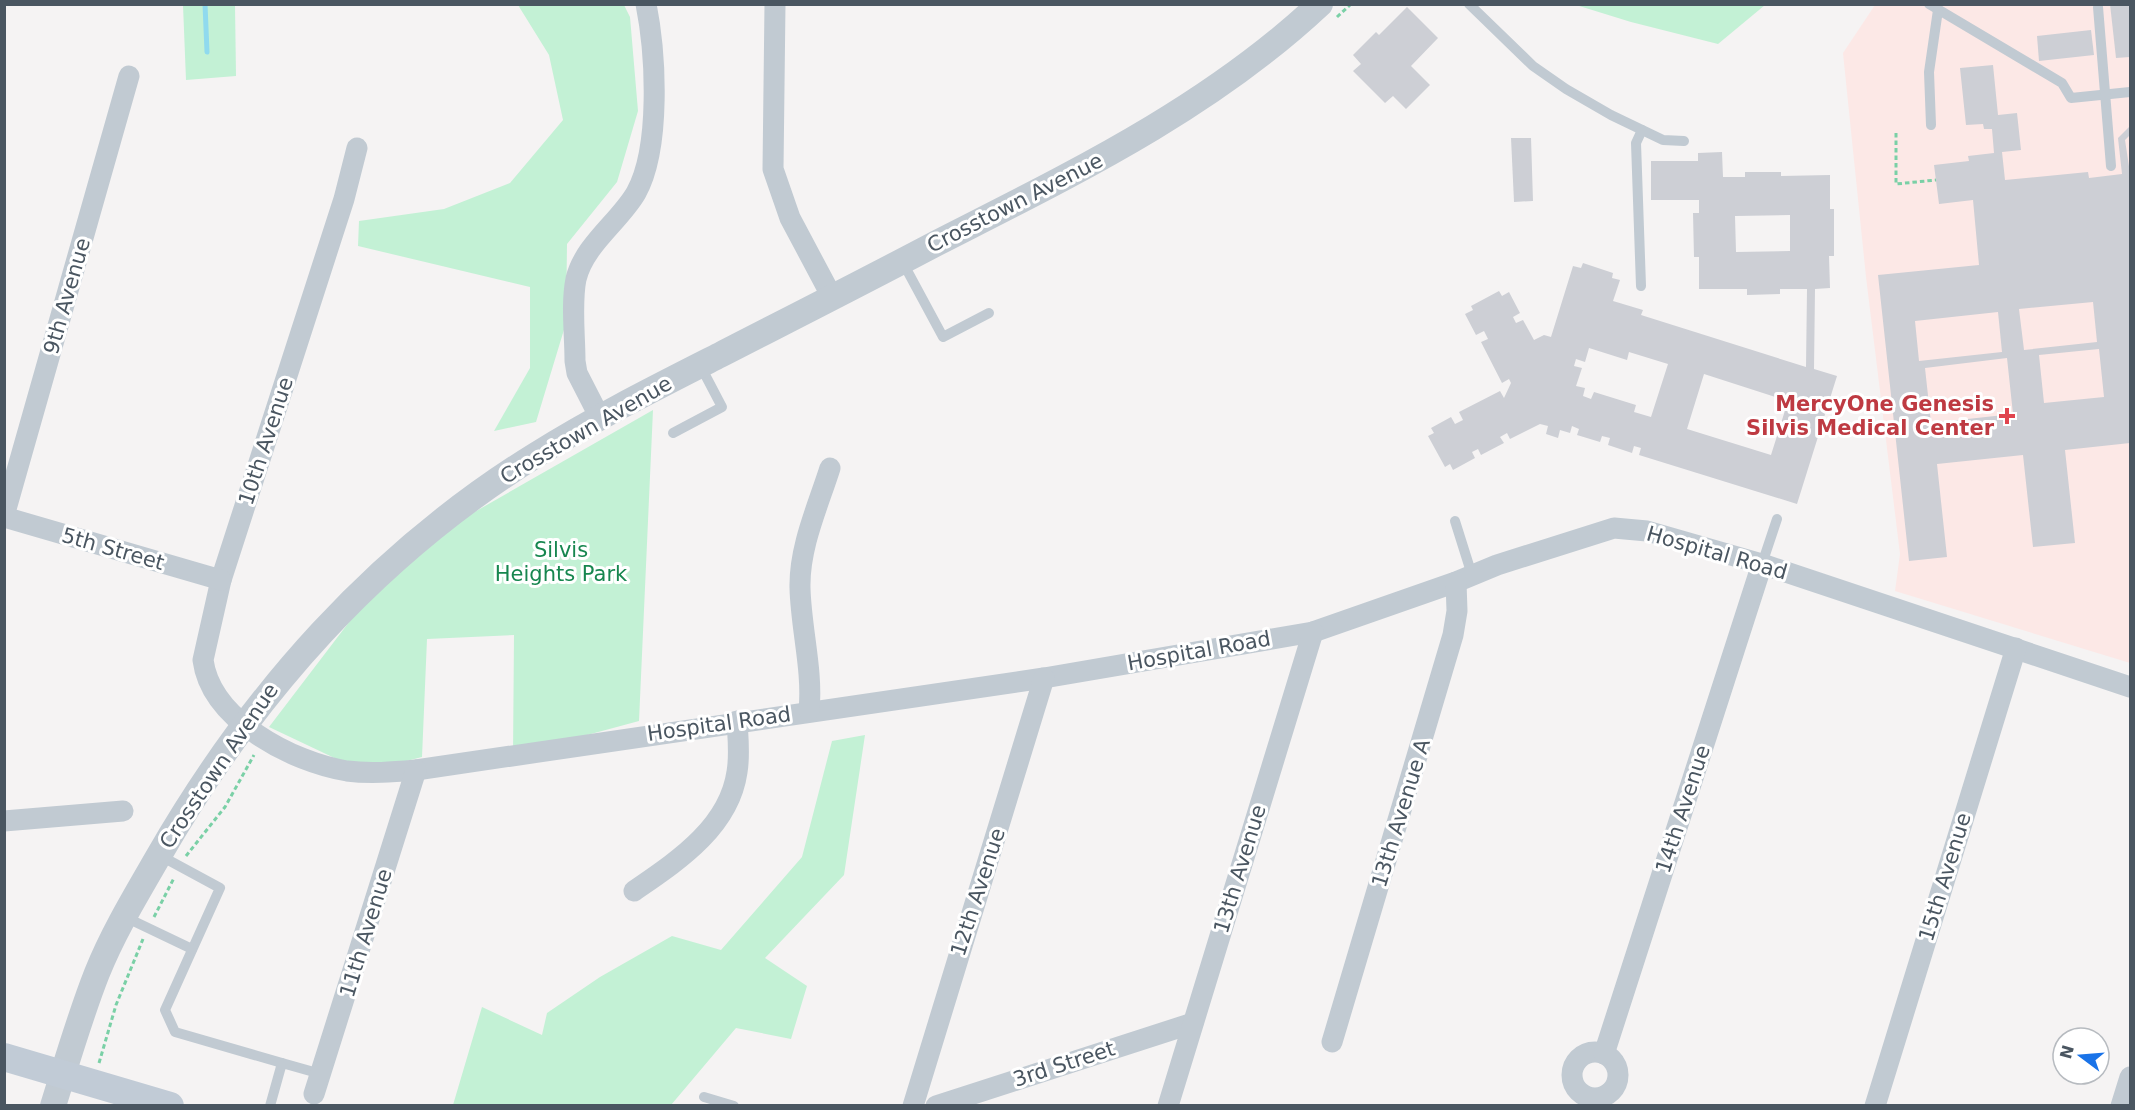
<svg xmlns="http://www.w3.org/2000/svg" width="2135" height="1110" viewBox="0 0 2135 1110" font-family="'DejaVu Sans',sans-serif">
<rect width="100%" height="100%" fill="#f5f3f3"/>
<path fill="#fce8e6" d="M1875,5H2130V663L1895,591L1900,554L1866,277L1843,53Z"/>
<g fill="#c3f1d5">
<path d="M183,5H235L236,76L186,80Z"/>
<path d="M518,5H624L630,17L638,111L617,182L567,244L566,323L536,422L494,431L530,368V287L358,246L359,221L444,209L510,183L563,120L549,55Z"/>
<path d="M1576,5H1765L1718,44L1631,22Z"/>
<path d="M653,410L639,721L513,755L514,635L427,639L422,757L364,772L269,727L401,554Z"/>
<path d="M865,735L844,875L765,958L807,986L791,1039L736,1028L671,1105H453L482,1007L542,1035L547,1013L600,977L672,936L721,950L802,857L832,741Z"/>
</g>
<g fill="none" stroke-linecap="round" stroke-linejoin="round">
<path stroke="#90daee" stroke-width="5" d="M205,4L207,52"/>
</g>
<g fill="#cdcfd5" fill-rule="evenodd">
<path d="M2110,4H2130V57L2116,58Z"/>
<path d="M1407,7L1438,38L1411,66L1430,85L1406,109L1393,96L1385,103L1353,71L1361,64L1353,55L1376,32L1379,35Z"/>
<path d="M2091,30L2094,55L2039,61L2037,36Z"/>
<path d="M1993,65L1998,115L2017,113L2021,150L2002,152L2005,180L2088,172L2089,178L2122,174L2118,138L2130,126V135L2125,140L2130,173V443L2065,450L2075,543L2033,547L2023,455L1937,464L1947,557L1909,561L1878,275L1979,265L1973,200L1939,204L1934,165L1969,161L1968,156L1994,153L1992,129H1984L1983,124L1966,125L1960,68ZM2093,302L2097,342L2024,350L2019,309ZM1998,312L2002,352L1919,361L1915,321ZM2099,349L2104,397L2044,403L2039,355ZM2007,358L2013,414L1931,423L1925,368Z"/>
<path d="M1511,138H1531L1533,201L1514,202Z"/>
<path d="M1722,152L1723,177H1745V172H1781V176L1830,175V209H1834V256H1829L1830,288L1815,289L1814,369L1837,376L1797,504L1639,455L1641,448L1634,446L1632,453L1608,445L1610,438L1602,436L1600,442L1577,435L1579,429L1572,426L1570,433L1560,430L1558,438L1546,434L1548,426L1540,424L1510,439L1507,433L1500,437L1504,443L1481,455L1478,449L1472,452L1475,458L1453,470L1450,464L1445,467L1428,436L1434,433L1431,428L1451,417L1455,424L1463,420L1459,412L1500,391L1504,398L1511,383L1509,379L1502,383L1481,342L1488,339L1484,331L1476,335L1465,314L1473,310L1471,306L1499,291L1502,296L1509,292L1520,313L1513,317L1516,323L1523,320L1534,340L1544,335L1551,337L1573,266L1581,268L1583,263L1613,273L1612,278L1620,280L1613,301L1643,310L1641,315L1806,367L1807,289H1780V294L1747,295V289H1699V257H1694L1693,213H1699V200H1651V161H1698V153ZM1790,215V251L1736,252L1735,216ZM1589,348L1627,360L1629,352L1668,364L1651,417L1634,412L1636,405L1594,392L1591,399L1583,396L1585,388L1576,386L1582,368L1574,366L1576,359L1585,362ZM1704,374L1788,401L1771,455L1687,429Z"/>
</g>
<g fill="none" stroke-linecap="round" stroke-linejoin="round">
<g stroke="#7ad0a6" stroke-width="3" stroke-dasharray="4.5 3" stroke-linecap="butt">
<path d="M1337,17L1351,4"/>
<path d="M1896,133V184L1936,180"/>
<path d="M186,856L225,807L254,755"/>
<path d="M154,917L174,878"/>
<path d="M99,1063L116,1005L143,939"/>
</g>
<g stroke="#c1cad2" stroke-width="10">
<path d="M1469,4L1533,66L1566,89L1611,115L1663,140L1684,141"/>
<path d="M1929,4L2062,83L2071,98L2130,92"/>
<path d="M2098,7L2111,166"/>
<path d="M1931,125L1929,72L1938,10"/>
<path d="M902,261L943,337L989,313"/>
<path d="M1641,286L1636,143L1642,130"/>
<path d="M673,433L722,407L700,365"/>
<path d="M1455,521L1472,575"/>
<path d="M1762,564L1777,519"/>
<path d="M159,855L220,888L165,1010L175,1032L282,1063"/>
<path d="M125,917L192,949"/>
<path d="M704,1097L734,1106"/>
<path d="M270,1106L282,1063L321,1074"/>
</g>
<g stroke="#c1cad2" stroke-width="21">
<path d="M775,4L773,169L790,218L832,297"/>
<path d="M357,148L344,199L221,580L203,660C211,720 292,762 347,771C370,774 393,772 416,770L1044,678L1313,632L1456,582L1497,565L1614,528L1647,531L1762,564L2130,687"/>
<path d="M599,416L577,373L575,361C575,335 571,304 576,279C584,245 619,222 636,193C661,148 656,54 646,4"/>
<path d="M4,516L129,76"/>
<path d="M4,517L221,580"/>
<path d="M809,711C813,670 801,629 800,588C799,547 818,506 830,468"/>
<path d="M4,821L123,811"/>
<path d="M634,891C676,862 729,828 737,772C740,755 738,738 737,721"/>
<path d="M1332,1042L1453,635L1457,611L1456,582"/>
<circle cx="1595" cy="1075" r="23"/>
<path d="M1604,1054L1762,564"/>
<path d="M314,1094L416,770"/>
<path d="M913,1106L1044,678"/>
<path d="M936,1106L1193,1023"/>
<path d="M1168,1106L1313,632"/>
<path d="M1875,1106L2016,648"/>
<path d="M2121,1106L2130,1077"/>
</g>
<path stroke="#c1cad2" stroke-width="26" d="M53,1106C67,1061 80,1016 97,973C113,933 136,895 158,857C251,695 376,554 536,455C595,418 657,387 720,355C792,318 865,281 937,243C1072,174 1208,109 1320,4"/>
<path stroke="#c1cbd6" stroke-width="28" d="M4,1057L170,1106"/>
</g>
<path fill="#e0444e" stroke="#fff" stroke-width="2" d="M2004 407h6v6h6v6h-6v6h-6v-6h-6v-6h6z"/>
<g text-anchor="middle" stroke-width="6" stroke-linejoin="round" paint-order="stroke">
<g font-size="21" fill="#4a5661" stroke="#fff">
<text transform="translate(1015 203) rotate(-27)" y="7">Crosstown Avenue</text>
<text transform="translate(67 296) rotate(-74)" y="7">9th Avenue</text>
<text transform="translate(586 430) rotate(-30)" y="7">Crosstown Avenue</text>
<text transform="translate(266 441) rotate(-72)" y="7">10th Avenue</text>
<text transform="translate(113 549) rotate(16)" y="7">5th Street</text>
<text transform="translate(1717 553) rotate(16)" y="7">Hospital Road</text>
<text transform="translate(1199 651) rotate(-10)" y="7">Hospital Road</text>
<text transform="translate(719 724) rotate(-8)" y="7">Hospital Road</text>
<text transform="translate(219 766) rotate(-56)" y="7">Crosstown Avenue</text>
<text transform="translate(1683 809) rotate(-72)" y="7">14th Avenue</text>
<text transform="translate(1401 813) rotate(-73)" y="7">13th Avenue A</text>
<text transform="translate(1240 869) rotate(-73)" y="7">13th Avenue</text>
<text transform="translate(1945 877) rotate(-73)" y="7">15th Avenue</text>
<text transform="translate(978 892) rotate(-72)" y="7">12th Avenue</text>
<text transform="translate(366 933) rotate(-73)" y="7">11th Avenue</text>
<text transform="translate(1064 1064) rotate(-18)" y="7">3rd Street</text>
</g>
<g font-size="21" font-weight="bold" fill="#be3a42" stroke="#fff" text-anchor="end">
<text x="1994" y="411">MercyOne Genesis<tspan x="1994" dy="24">Silvis Medical Center</tspan></text>
</g>
<g font-size="21" fill="#17864f" stroke="#fff">
<text x="561" y="557">Silvis<tspan x="561" dy="24">Heights Park</tspan></text>
</g>
</g>
<rect width="2135" height="1110" fill="none" stroke="#4a5661" stroke-width="12"/>
<g transform="translate(2081 1056) rotate(286)"><circle r="28" fill="#ffffff" stroke="#b7bbc0" stroke-width="1.5"/>
<path d="M0-4.5L10 22L0 15L-10 22Z" fill="#1a73e8"/>
<text y="-9" font-size="16" font-weight="bold" text-anchor="middle" fill="#4a5661">N</text>
</g>
</svg>
